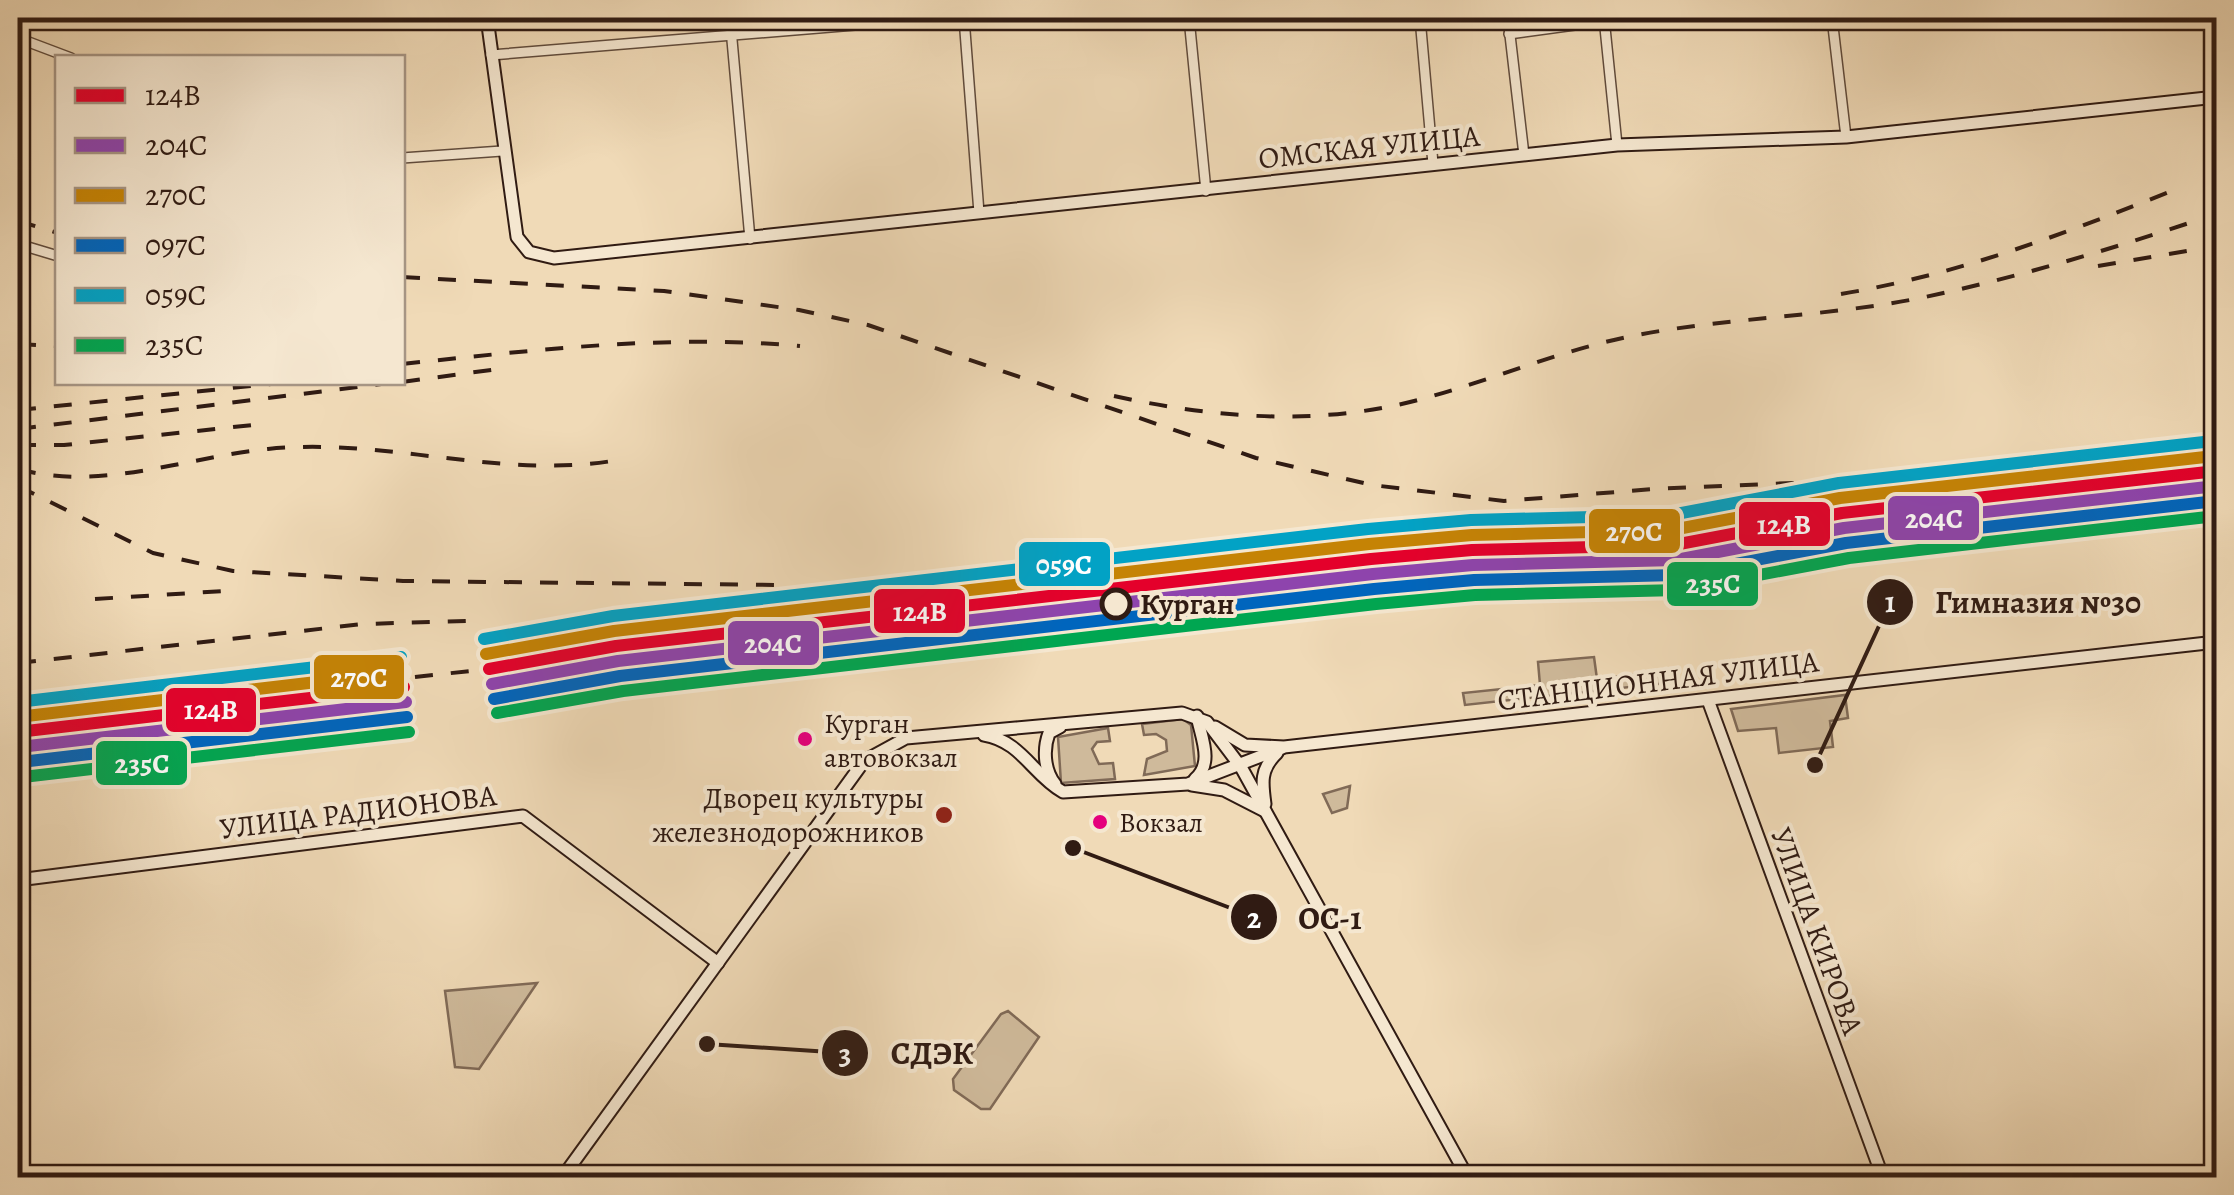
<svg xmlns="http://www.w3.org/2000/svg" width="2234" height="1195" viewBox="0 0 2234 1195" font-family="Alegreya,serif">
<rect width="100%" height="100%" fill="#f0dab7"/>
<filter id="stains"><feTurbulence type="fractalNoise" baseFrequency=".002" numOctaves="4"/><feColorMatrix values="0 0 0 0 .2 0 0 0 0 .09 0 0 0 0 .02 0 0 0 .5 -.17"/></filter>
<radialGradient id="worn" r=".72"><stop offset=".6" stop-color="#630" stop-opacity="0"/><stop offset="1" stop-color="#630" stop-opacity=".3"/></radialGradient>
<g fill="#cfba9b" stroke="#806a57" stroke-width="2.5">
<path d="M1594,657L1597,679L1665,671L1667,683L1465,705L1463,693L1540,685L1538,662Z"/>
<path d="M1845,695L1848,718L1830,721L1833,747L1779,753L1776,728L1738,731L1731,709Z"/>
<path d="M1183,719L1191,725L1195,766L1144,775L1147,759L1167,751L1166,740L1156,734L1144,735L1142,724Z"/>
<path d="M1108,728L1110,741L1097,742L1092,749L1099,764L1113,763L1115,779L1061,783L1058,737Z"/>
<path d="M1350,786L1347,808L1332,813L1323,794Z"/>
<path d="M537,983L479,1069L455,1067L445,991Z"/>
<path d="M1008,1011L1039,1037L990,1109H981L954,1090L953,1079L1001,1014Z"/>
</g>
<g fill="none" stroke-linecap="round" stroke-linejoin="round">
<defs>
<g id="street">
<path d="M730,18L750,239"/>
<path d="M964,18L979,213"/>
<path d="M1189,18L1206,191"/>
<path d="M1420,18L1433,164"/>
<path d="M1508,18L1524,155"/>
<path d="M1604,18L1617,145"/>
<path d="M1832,18L1846,137"/>
<path d="M1605,25L1701,18"/>
<path d="M1509,34L1604,21"/>
<path d="M18,38L71,58"/>
<path d="M491,55L939,18"/>
<path d="M402,158L502,151"/>
<path d="M18,244L58,256"/>
</g>
<g id="secondary">
<path d="M487,18L517,237L529,252L554,258L1617,145L1846,137L2216,97"/>
<path d="M1708,700L1883,1178"/>
<path d="M1215,727L1245,745L1284,747L2216,642"/>
<path d="M984,735C1021,741 1033,775 1063,792L1188,784L1282,748"/>
<path d="M1195,779C1214,763 1201,737 1197,716"/>
<path d="M1055,784C1044,770 1043,749 1049,733L1060,727"/>
<path d="M1192,785L1224,790L1263,810"/>
<path d="M1265,804C1262,783 1260,769 1277,753"/>
<path d="M18,880L523,816L718,963"/>
<path d="M562,1178L864,761L906,738L1182,713L1207,722L1241,767L1468,1178"/>
</g>
</defs>
<use href="#street" stroke="#604b3c" stroke-width="12"/>
<use href="#secondary" stroke="#301b13" stroke-width="15"/>
<use href="#street" stroke="#f5e7d0" stroke-width="9"/>
<use href="#secondary" stroke="#f5e7d0" stroke-width="11"/>
<g stroke="#301b13" stroke-width="4" stroke-dasharray="18 18" stroke-linecap="butt">
<path d="M18,221L58,233"/>
<path d="M2098,266L2216,246"/>
<path d="M402,277L664,291L799,310L868,325L1256,458L1372,485L1504,501L1653,489L1954,476L2216,445"/>
<path d="M1841,294C1961,274 2066,233 2179,188"/>
<path d="M18,344L58,346"/>
<path d="M402,364C536,350 666,334 800,346"/>
<path d="M402,382L498,369"/>
<path d="M1114,396C1219,419 1324,427 1429,397C1497,378 1562,350 1632,336C1728,317 1829,317 1925,297C2024,276 2121,246 2216,214"/>
<path d="M18,410L290,382"/>
<path d="M18,429L398,382"/>
<path d="M18,445H64L253,425"/>
<path d="M18,469C101,492 186,457 268,449C384,437 496,479 612,461"/>
<path d="M18,486L153,553L233,571L403,581L782,585"/>
<path d="M2071,503L2216,500"/>
<path d="M95,599L223,591"/>
<path d="M508,659L616,646"/>
<path d="M18,663L363,624L468,621"/>
<path d="M415,677L489,669"/>
</g>
<defs>
<g id="rail-1">
<path d="M489,669L616,646L1371,559L1472,550L1674,545L1842,513L2216,471"/>
<path d="M18,732L404,687"/>
</g>
<g id="rail-2">
<path d="M492,684L618,661L1373,574L1473,565L1676,560L1844,528L2216,486"/>
<path d="M20,747L406,702"/>
</g>
<g id="rail-3">
<path d="M486,654L614,631L1369,544L1472,535L1672,530L1840,498L2214,456"/>
<path d="M18,717L402,672"/>
</g>
<g id="rail-4">
<path d="M494,699L620,676L1374,589L1474,580L1677,575L1846,543L2216,501"/>
<path d="M21,762L407,717"/>
</g>
<g id="rail-5">
<path d="M484,639L613,616L1368,529L1471,520L1671,515L1839,483L2213,441"/>
<path d="M18,702L401,657"/>
</g>
<g id="rail-6">
<path d="M497,713L623,691L1376,604L1475,595L1679,590L1849,558L2216,516"/>
<path d="M23,777L409,732"/>
</g>
</defs>
<use href="#rail-1" stroke="#f5e7d0" stroke-width="20"/>
<use href="#rail-2" stroke="#f5e7d0" stroke-width="20"/>
<use href="#rail-3" stroke="#f5e7d0" stroke-width="20"/>
<use href="#rail-4" stroke="#f5e7d0" stroke-width="20"/>
<use href="#rail-5" stroke="#f5e7d0" stroke-width="20"/>
<use href="#rail-6" stroke="#f5e7d0" stroke-width="20"/>
<use href="#rail-1" stroke="#e4002b" stroke-width="12"/>
<use href="#rail-2" stroke="#8e44ad" stroke-width="12"/>
<use href="#rail-3" stroke="#c58305" stroke-width="12"/>
<use href="#rail-4" stroke="#0065bd" stroke-width="12"/>
<use href="#rail-5" stroke="#02a2c5" stroke-width="12"/>
<use href="#rail-6" stroke="#00a651" stroke-width="12"/>
</g>
<circle fill="#f5e7d0" stroke="#301b13" stroke-width="5" cx="1116" cy="604" r="14"/>
<g fill="#e5007d" stroke="#f5e7d0" stroke-width="4">
<circle cx="805" cy="739" r="9"/>
<circle cx="1100" cy="822" r="9"/>
</g>
<circle fill="#8f2418" stroke="#f5e7d0" stroke-width="4" cx="944" cy="815" r="10"/>
<g text-anchor="middle" stroke-width="8" stroke-linejoin="round" paint-order="stroke">
<g font-size="28" fill="#301b13" stroke="#f5e7d0" text-anchor="start">
<text x="824" y="733">Курган<tspan x="824" dy="34">автовокзал</tspan></text>
<text x="1119" y="832">Вокзал</text>
</g>
<g font-size="30" fill="#301b13" stroke="#f5e7d0">
<text transform="translate(1369 147) rotate(-6)" y="10">ОМСКАЯ УЛИЦА</text>
<text transform="translate(1658 681) rotate(-7)" y="10">СТАНЦИОННАЯ УЛИЦА</text>
<text transform="translate(358 812) rotate(-7)" y="10">УЛИЦА РАДИОНОВА</text>
<text transform="translate(1817 931) rotate(70)" y="10">УЛИЦА КИРОВА</text>
</g>
<g font-size="30" font-weight="bold" fill="#301b13" stroke="#f5e7d0" text-anchor="start">
<text x="1140" y="614">Курган</text>
</g>
<g font-size="30" fill="#301b13" stroke="#f5e7d0" text-anchor="end">
<text x="924" y="808">Дворец культуры<tspan x="924" dy="34">железнодорожников</tspan></text>
</g>
</g>
<path fill="none" stroke="#301b13" stroke-width="4" d="M1815 765L1890 602M1073 848L1254 917M707 1044L845 1053"/>
<g fill="#301b13" stroke="#f5e7d0" stroke-width="4">
<circle cx="1815" cy="765" r="10"/>
<circle cx="1073" cy="848" r="10"/>
<circle cx="707" cy="1044" r="10"/>
<circle cx="1890" cy="602" r="25"/>
<circle cx="1254" cy="917" r="25"/>
<circle cx="845" cy="1053" r="25"/>
</g>
<g font-size="30" text-anchor="middle" font-weight="bold" fill="#fff">
<text x="1890" y="612">1</text>
<text x="1254" y="928">2</text>
<text x="845" y="1064">3</text>
</g>
<g font-size="32" text-anchor="middle" font-weight="bold" fill="#301b13" stroke="#f5e7d0" stroke-width="8" stroke-linejoin="round" paint-order="stroke">
<text x="2038" y="613">Гимназия №30</text>
<text x="1330" y="929">ОС-1</text>
<text x="932" y="1064">СДЭК</text>
</g>
<g stroke="#f5e7d0" stroke-width="4">
<rect x="1886" y="494" width="95" height="48" rx="10" fill="#8e44ad"/>
<rect x="1737" y="500" width="95" height="48" rx="10" fill="#e4002b"/>
<rect x="1587" y="507" width="95" height="48" rx="10" fill="#c58305"/>
<rect x="1017" y="540" width="95" height="48" rx="10" fill="#02a2c5"/>
<rect x="1665" y="560" width="95" height="48" rx="10" fill="#00a651"/>
<rect x="872" y="587" width="95" height="48" rx="10" fill="#e4002b"/>
<rect x="726" y="619" width="95" height="48" rx="10" fill="#8e44ad"/>
<rect x="312" y="653" width="94" height="48" rx="10" fill="#c58305"/>
<rect x="164" y="686" width="94" height="48" rx="10" fill="#e4002b"/>
<rect x="94" y="739" width="95" height="48" rx="10" fill="#00a651"/>
</g>
<g font-size="28" text-anchor="middle" font-weight="bold" fill="#fff">
<text x="1934" y="528">204С</text>
<text x="1784" y="534">124В</text>
<text x="1634" y="541">270С</text>
<text x="1064" y="574">059С</text>
<text x="1713" y="593">235С</text>
<text x="920" y="621">124В</text>
<text x="773" y="653">204С</text>
<text x="359" y="687">270С</text>
<text x="211" y="719">124В</text>
<text x="142" y="773">235С</text>
</g>
<rect width="2234" height="1195" fill="none" stroke="#f0dab7" stroke-width="60"/>
<rect x="20" y="20" width="2194" height="1155" fill="none" stroke="#301b13" stroke-width="5"/>
<rect x="30" y="30" width="2174" height="1135" fill="none" stroke="#301b13" stroke-width="2.5"/>
<rect x="55" y="55" width="350" height="330" fill="#f5e7d0" stroke="#a69584" stroke-width="2.5"/>
<rect x="75" y="88" width="50" height="15" fill="#e4002b" stroke="#a69584" stroke-width="2.5"/>
<text x="145" y="105" font-size="30" fill="#301b13">124В</text>
<rect x="75" y="138" width="50" height="15" fill="#8e44ad" stroke="#a69584" stroke-width="2.5"/>
<text x="145" y="155" font-size="30" fill="#301b13">204С</text>
<rect x="75" y="188" width="50" height="15" fill="#c58305" stroke="#a69584" stroke-width="2.5"/>
<text x="145" y="205" font-size="30" fill="#301b13">270С</text>
<rect x="75" y="238" width="50" height="15" fill="#0065bd" stroke="#a69584" stroke-width="2.5"/>
<text x="145" y="255" font-size="30" fill="#301b13">097С</text>
<rect x="75" y="288" width="50" height="15" fill="#02a2c5" stroke="#a69584" stroke-width="2.5"/>
<text x="145" y="305" font-size="30" fill="#301b13">059С</text>
<rect x="75" y="338" width="50" height="15" fill="#00a651" stroke="#a69584" stroke-width="2.5"/>
<text x="145" y="355" font-size="30" fill="#301b13">235С</text>
<rect width="100%" height="100%" filter="url(#stains)"/>
<rect width="100%" height="100%" fill="url(#worn)"/>
</svg>
